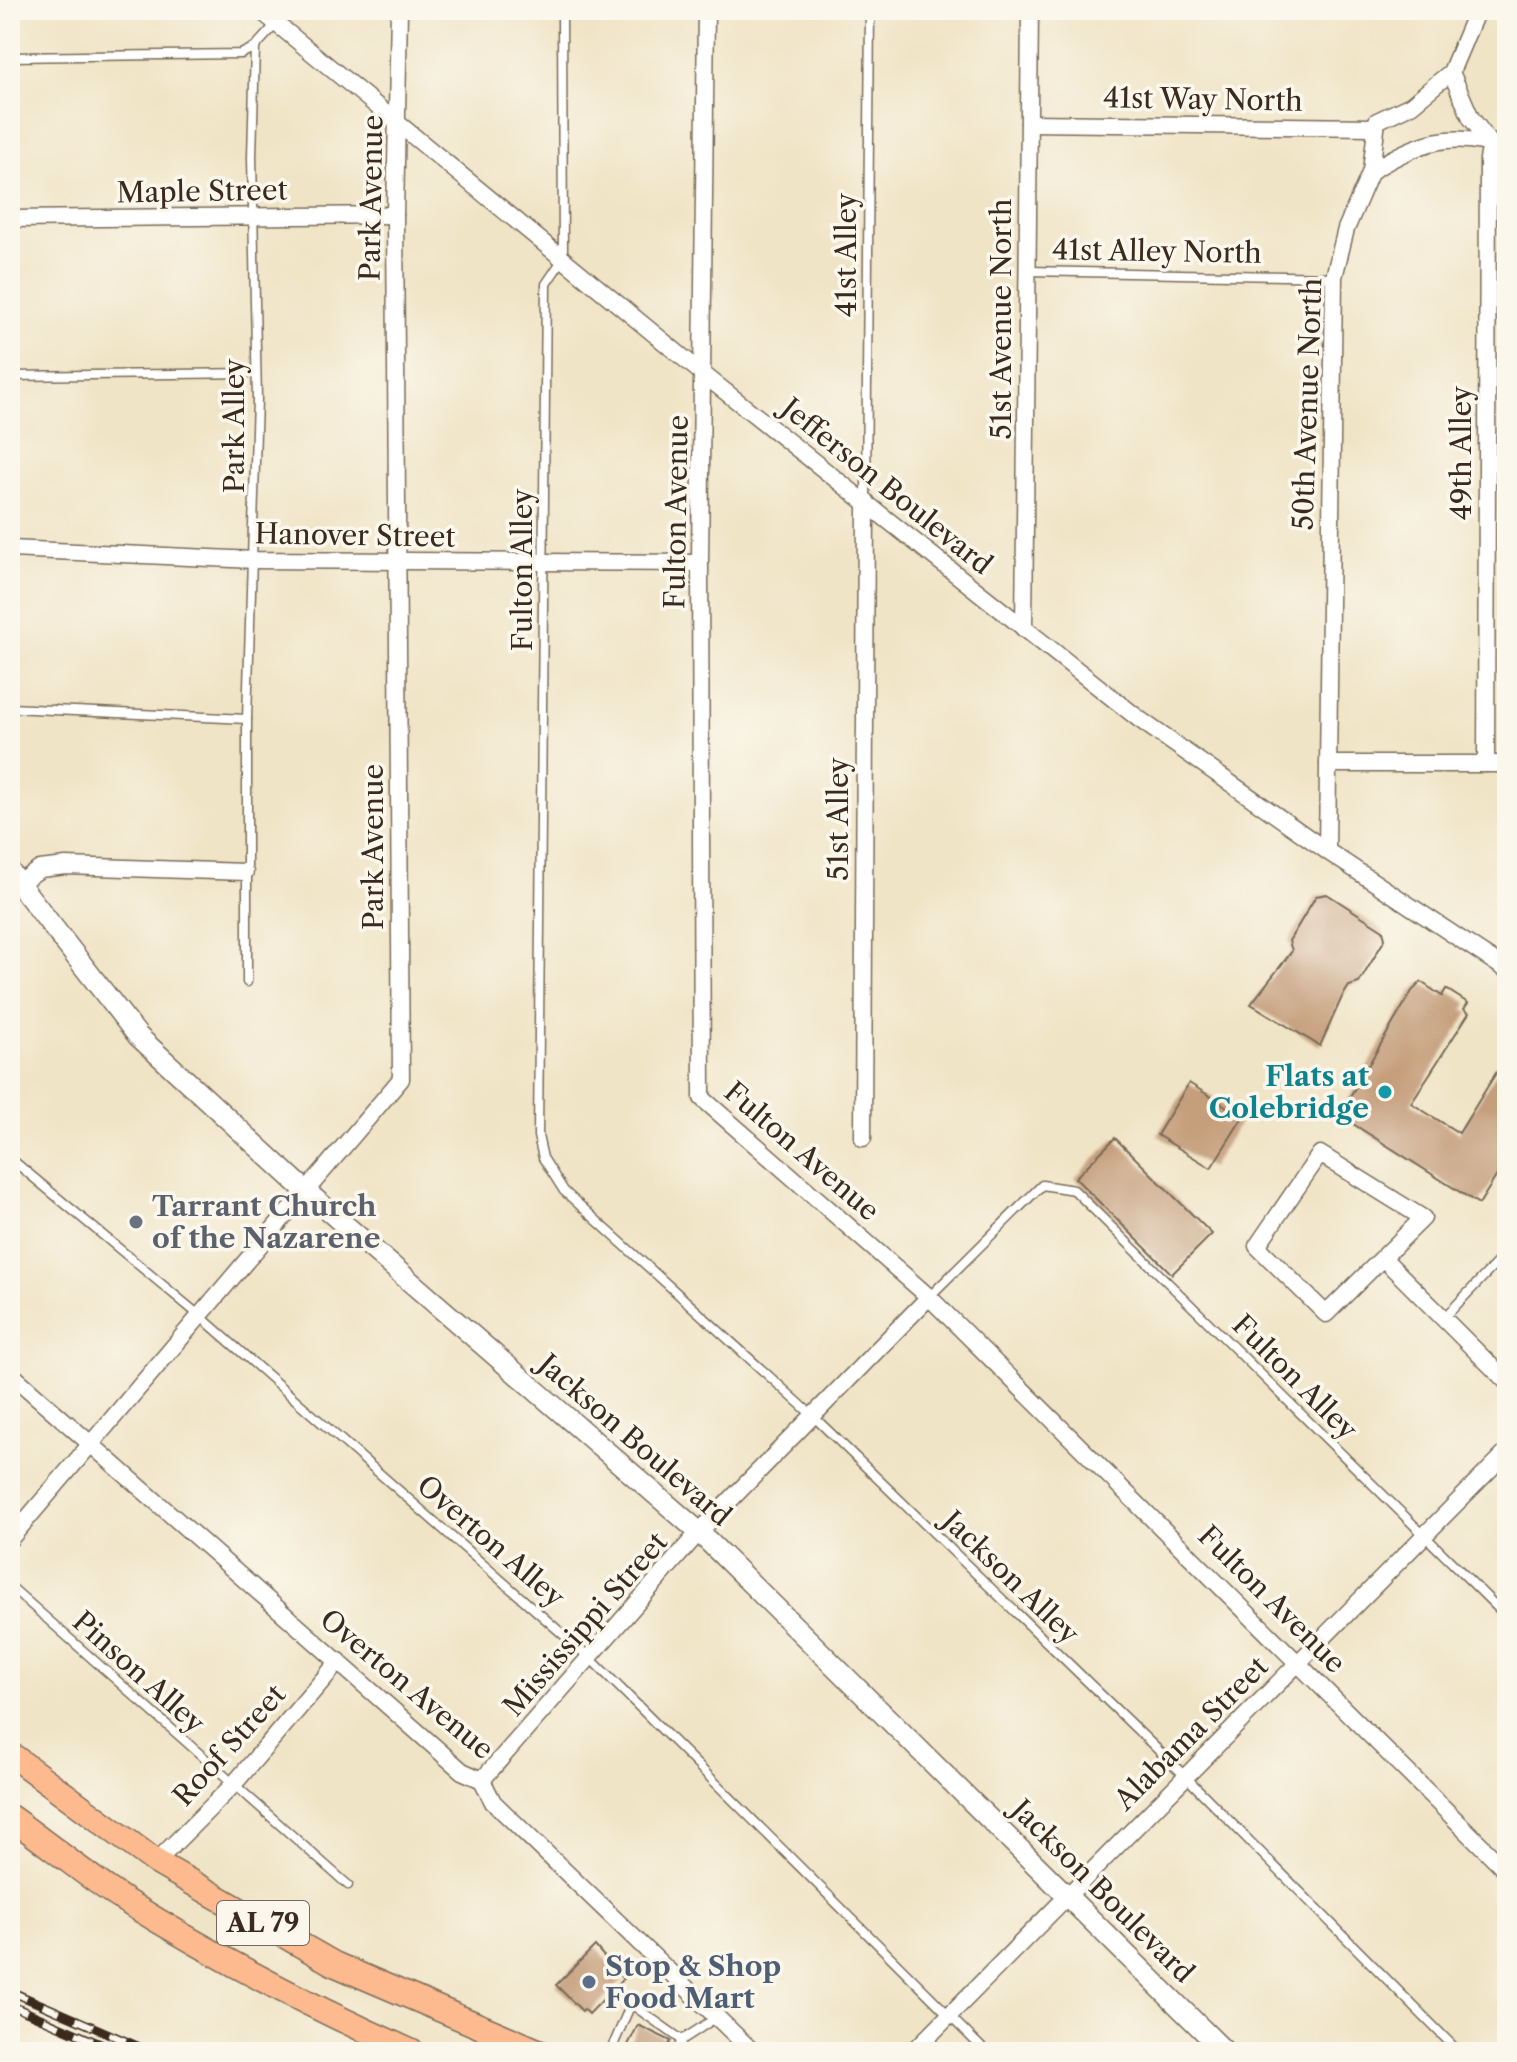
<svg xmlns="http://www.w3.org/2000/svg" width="1517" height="2062" viewBox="0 0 1517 2062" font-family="'Libre Caslon Text',serif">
<rect width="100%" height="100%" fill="#fbf7ec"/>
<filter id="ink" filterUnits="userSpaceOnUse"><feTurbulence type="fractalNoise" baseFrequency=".0125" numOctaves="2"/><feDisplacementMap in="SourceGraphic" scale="16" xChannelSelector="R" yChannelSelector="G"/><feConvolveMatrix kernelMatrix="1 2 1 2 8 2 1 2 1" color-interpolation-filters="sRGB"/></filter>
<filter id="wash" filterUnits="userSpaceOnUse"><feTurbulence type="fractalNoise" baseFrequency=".006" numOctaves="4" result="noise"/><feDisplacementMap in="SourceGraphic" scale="32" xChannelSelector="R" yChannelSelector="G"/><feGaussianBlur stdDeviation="1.8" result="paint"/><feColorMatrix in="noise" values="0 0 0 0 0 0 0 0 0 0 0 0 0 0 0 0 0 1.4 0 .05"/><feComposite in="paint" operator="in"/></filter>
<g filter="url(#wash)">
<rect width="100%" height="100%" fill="#f0e4c6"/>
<g id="blocks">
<g fill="#c59e7b">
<path d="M1327,894L1383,930L1385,939L1359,983L1349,986L1342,997L1320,1046L1251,1004L1292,951L1289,941L1316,896Z"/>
<path d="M1421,982L1442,996L1446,989L1468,1003L1464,1009L1469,1013L1411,1103L1459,1133L1507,1055V1159L1479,1204L1339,1115L1412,991Z"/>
<path d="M1189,1083L1243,1117L1211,1168L1157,1135Z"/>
<path d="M1115,1138L1212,1234L1172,1274L1075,1178Z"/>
<path d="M595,1946L623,1979L589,2014L584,2009L582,2011L556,1985Z"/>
<path d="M638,2025L671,2041L666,2052H644L628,2045Z"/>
</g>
</g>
</g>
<g filter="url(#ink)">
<use href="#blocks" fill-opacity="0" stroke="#7a6b59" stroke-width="2"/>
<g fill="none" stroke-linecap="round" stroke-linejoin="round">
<defs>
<g id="service">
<path d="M562,10L563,259L546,284L538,1136L543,1158L564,1191L812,1415L1185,1776L1459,2052"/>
<path d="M10,57L241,54L255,47"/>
<path d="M1028,271L1334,277"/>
<path d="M10,376L255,373"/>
<path d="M866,501L870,10"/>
<path d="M10,708L247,719"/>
<path d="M247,982V719L257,399L252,157L255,47L276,24"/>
<path d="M10,1158L200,1316L591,1659L986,2052"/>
<path d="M929,1297L1042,1185L1074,1190L1507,1617"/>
<path d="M1444,1318L1507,1252"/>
<path d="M10,1586L348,1885"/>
<path d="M612,2048L631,2004L682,2040"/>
<path d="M677,2052L682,2040L717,2017"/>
</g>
<g id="minor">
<path d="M260,10L703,374L1139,719L1327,851L1507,970"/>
<path d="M706,10L700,563L702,1098L929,1297L1507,1871"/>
<path d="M1451,72L1471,118L1491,144L1488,159L1486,764"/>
<path d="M1029,123L1376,127"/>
<path d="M1371,171C1418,142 1452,129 1507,149"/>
<path d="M10,219L395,215"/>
<path d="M10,549L255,560L700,563"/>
<path d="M1024,629L1030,10"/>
<path d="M1328,764H1507"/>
<path d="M1327,851L1334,277L1346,229L1371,171L1377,121L1411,105L1451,72L1477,10"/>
<path d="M19,883L40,869L66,866L245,872"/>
<path d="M863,1138L866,501"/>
<path d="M1320,1154L1423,1218L1326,1314L1257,1246Z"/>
<path d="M1384,1259L1507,1382"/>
<path d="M10,1373L462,1771L482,1780L493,1802L753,2052"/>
<path d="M10,1539L401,1079L395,215L399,10"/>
<path d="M482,1780L699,1532L929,1297"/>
<path d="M156,1862L233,1785L339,1661"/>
<path d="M913,2052L1507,1452"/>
</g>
<path id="tertiary" d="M10,872L138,1036L308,1193L699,1532L1225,2052"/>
<g id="primary">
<path d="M10,1754L156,1862L334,1964L540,2052"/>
<path d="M10,1817C48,1844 85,1875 124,1900C217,1958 313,2008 412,2052"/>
</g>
</defs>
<use href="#service" stroke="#7a6b59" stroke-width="11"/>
<use href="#minor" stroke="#7a6b59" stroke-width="19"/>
<use href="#tertiary" stroke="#7a6b59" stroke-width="23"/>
<use href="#primary" stroke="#7a6b59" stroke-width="27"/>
<use href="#service" stroke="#fff" stroke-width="8"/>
<use href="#minor" stroke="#fff" stroke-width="16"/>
<use href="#tertiary" stroke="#fff" stroke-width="20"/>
<use href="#primary" stroke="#fcba8e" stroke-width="24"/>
<defs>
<g id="rail">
<path d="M10,1991L151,2052"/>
<path d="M10,2005L119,2052"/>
</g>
</defs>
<use href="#rail" stroke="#3b2a1e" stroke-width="9"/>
<use href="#rail" stroke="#fbf7ec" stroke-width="6" stroke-dasharray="18" stroke-linecap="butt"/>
</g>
</g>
<circle fill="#0f9aa8" stroke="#fbf7ec" stroke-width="3" cx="1385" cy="1092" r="8"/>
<circle fill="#6b7280" stroke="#fbf7ec" stroke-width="3" cx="136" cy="1222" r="8"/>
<circle fill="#5c6f8a" stroke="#fbf7ec" stroke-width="3" cx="589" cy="1982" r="8"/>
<g text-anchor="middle" stroke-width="7" stroke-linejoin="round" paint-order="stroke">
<rect fill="#fbf7ec" stroke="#75685c" stroke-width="2" x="217" y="1901" width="92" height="44" rx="6"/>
<g font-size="26" font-weight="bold" fill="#3b2a1e">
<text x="263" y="1932">AL 79</text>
</g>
<g font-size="28" fill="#3b2a1e" stroke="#fbf7ec">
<text transform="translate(1203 99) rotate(1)" y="10">41st Way North</text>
<text transform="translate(202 191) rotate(-1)" y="10">Maple Street</text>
<text transform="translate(371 198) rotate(-89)" y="10">Park Avenue</text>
<text transform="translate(1157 251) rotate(1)" y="10">41st Alley North</text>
<text transform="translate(846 255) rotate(-90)" y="10">41st Alley</text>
<text transform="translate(1001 319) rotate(-90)" y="10">51st Avenue North</text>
<text transform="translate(1307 404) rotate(-88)" y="10">50th Avenue North</text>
<text transform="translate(234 426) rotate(-90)" y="10">Park Alley</text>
<text transform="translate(1461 453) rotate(-90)" y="10">49th Alley</text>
<text transform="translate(887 486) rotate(39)" y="10">Jefferson Boulevard</text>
<text transform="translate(676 512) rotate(-89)" y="10">Fulton Avenue</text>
<text transform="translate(355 535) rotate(1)" y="10">Hanover Street</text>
<text transform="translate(522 570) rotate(-90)" y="10">Fulton Alley</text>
<text transform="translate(838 819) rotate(-90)" y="10">51st Alley</text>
<text transform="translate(373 847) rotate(-90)" y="10">Park Avenue</text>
<text transform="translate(802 1151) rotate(41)" y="10">Fulton Avenue</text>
<text transform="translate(1295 1377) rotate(45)" y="10">Fulton Alley</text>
<text transform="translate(635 1440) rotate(41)" y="10">Jackson Boulevard</text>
<text transform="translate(491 1541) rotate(41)" y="10">Overton Alley</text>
<text transform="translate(1011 1577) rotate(44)" y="10">Jackson Alley</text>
<text transform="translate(1272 1599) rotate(45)" y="10">Fulton Avenue</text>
<text transform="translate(585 1624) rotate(-49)" y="10">Mississippi Street</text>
<text transform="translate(139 1672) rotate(42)" y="10">Pinson Alley</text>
<text transform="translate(407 1684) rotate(40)" y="10">Overton Avenue</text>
<text transform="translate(1191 1733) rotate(-45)" y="10">Alabama Street</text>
<text transform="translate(229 1745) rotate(-48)" y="10">Roof Street</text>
<text transform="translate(1103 1891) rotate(45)" y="10">Jackson Boulevard</text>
</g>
<g font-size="28" font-weight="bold" fill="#0d838f" stroke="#fbf7ec" text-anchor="end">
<text x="1369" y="1086">Flats at<tspan x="1369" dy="32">Colebridge</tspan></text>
</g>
<g font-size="28" font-weight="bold" fill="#5b616d" stroke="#fbf7ec" text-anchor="start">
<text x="152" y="1216">Tarrant Church<tspan x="152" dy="32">of the Nazarene</tspan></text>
</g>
<g font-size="28" font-weight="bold" fill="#4e5e75" stroke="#fbf7ec" text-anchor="start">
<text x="605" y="1976">Stop &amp; Shop<tspan x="605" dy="32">Food Mart</tspan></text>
</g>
</g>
<rect width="1517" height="2062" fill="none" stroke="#fbf7ec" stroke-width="40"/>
</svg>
